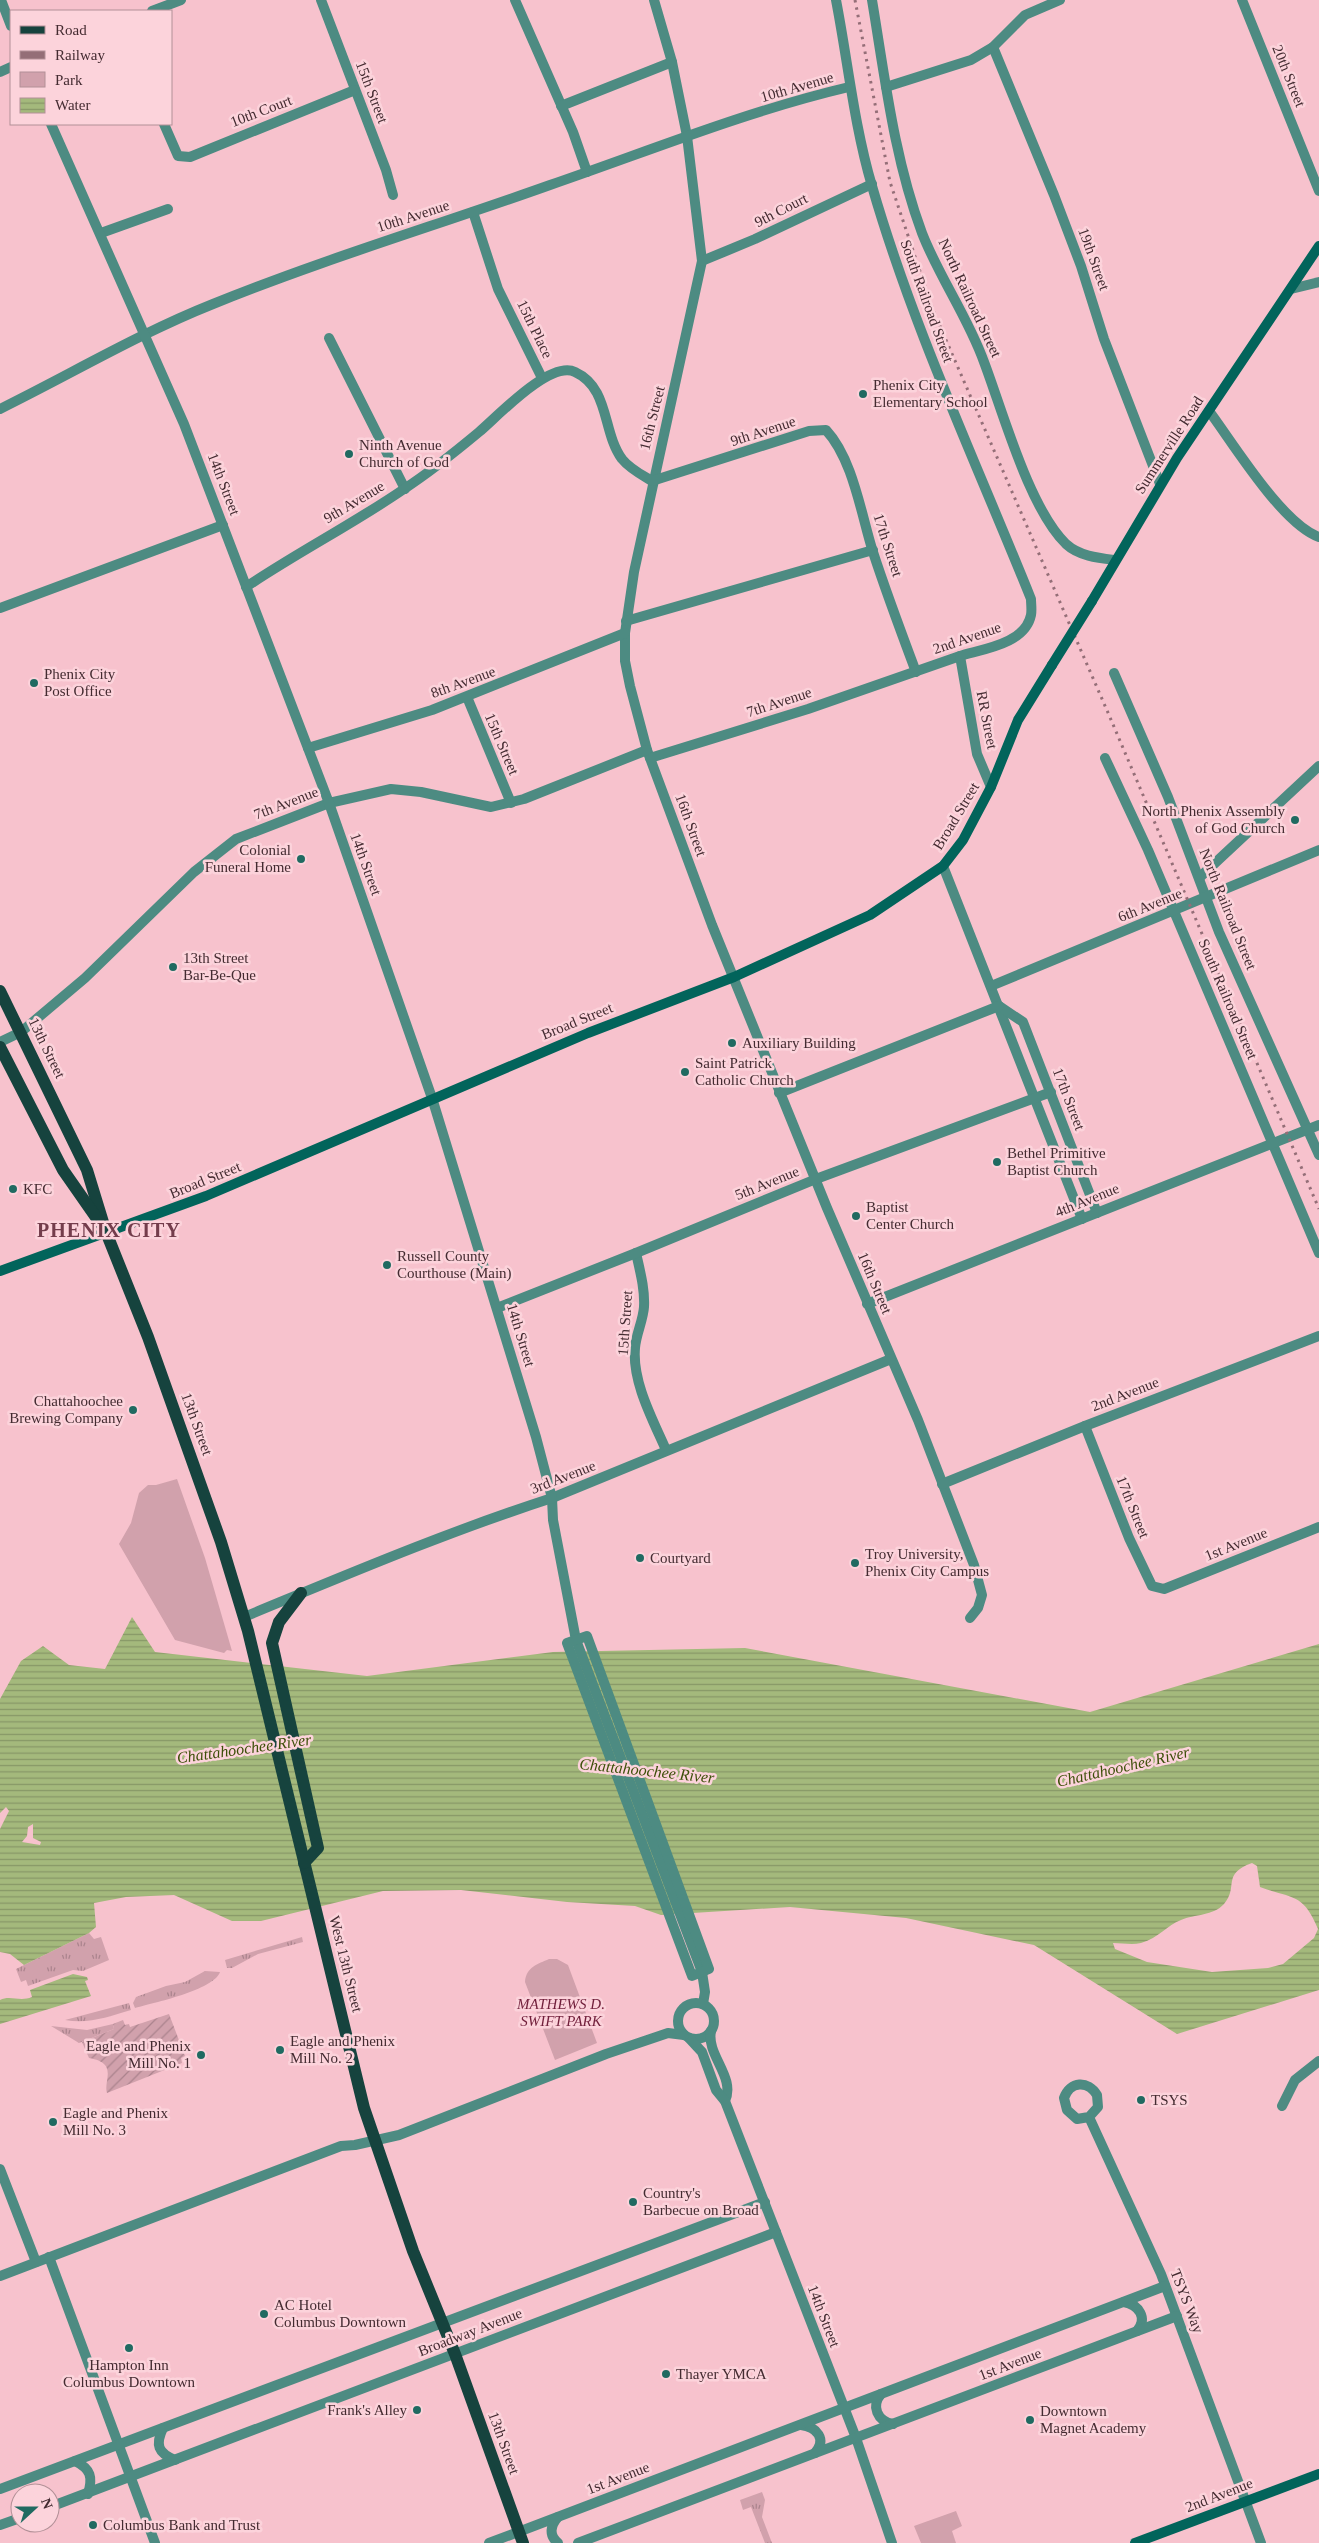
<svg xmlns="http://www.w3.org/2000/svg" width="1319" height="2543" viewBox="0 0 1319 2543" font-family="Georgia,serif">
<defs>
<pattern id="grass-tufts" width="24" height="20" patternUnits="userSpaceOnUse" patternTransform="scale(1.25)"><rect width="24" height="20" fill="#d1a1ac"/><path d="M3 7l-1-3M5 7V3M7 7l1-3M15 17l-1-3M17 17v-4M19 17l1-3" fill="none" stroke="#ab838d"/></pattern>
<pattern id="garden-furrows" width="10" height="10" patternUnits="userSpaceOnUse" patternTransform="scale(1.25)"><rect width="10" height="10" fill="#d1a1ac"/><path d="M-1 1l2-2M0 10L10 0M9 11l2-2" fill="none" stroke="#ab838d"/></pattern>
<pattern id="water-rules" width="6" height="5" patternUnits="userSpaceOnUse" patternTransform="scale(1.25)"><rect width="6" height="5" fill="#a4b97c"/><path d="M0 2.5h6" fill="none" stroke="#879766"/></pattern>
</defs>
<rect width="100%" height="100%" fill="#f7c2cd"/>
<g fill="url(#grass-tufts)">
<path d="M89,1933L94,1939L101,1937L109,1960L83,1971L73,1970L28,1986L26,1980L21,1982L16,1969Z"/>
<path d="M302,1937L303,1942L258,1954L232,1968H227L225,1960Z"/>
<path d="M205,1971L220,1972C214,1990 153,2003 135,2008L133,2003L136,1997L166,1986L185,1982Z"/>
<path d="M129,2003L131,2010C108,2017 89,2024 65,2020Z"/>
<path d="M113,2024L114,2029L79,2043L51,2026L87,2030Z"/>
<path d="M762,2492L765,2500L762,2517L772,2543H765L751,2507L743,2510L740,2500Z"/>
</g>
<g fill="#d1a1ac">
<path d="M177,1479L205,1558L232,1651L227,1650L224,1653L175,1640L119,1544L131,1523L139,1493L148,1485H156Z"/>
<path d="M549,1959H557L568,1965L597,2043L555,2060L525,1982C526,1967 538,1964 549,1959Z"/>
<path d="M956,2511L962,2526L952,2531L956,2543H921L914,2526Z"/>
</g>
<path fill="url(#garden-furrows)" d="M169,2014L185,2056L181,2058L182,2063L107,2093C103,2081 119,2063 89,2058L82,2042L114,2029L113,2024L123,2020L125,2025L129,2024L130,2027Z"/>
<g fill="url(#water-rules)" fill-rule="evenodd">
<path d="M132,1617L155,1652L367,1676L553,1652L745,1648L1090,1712L1319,1644V1990L1177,2034L1034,1945L906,1918L790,1907L661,1915L635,1906L567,1902L461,1890L383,1891L261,1921H232L174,1895L126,1897L94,1903L96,1927L89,1933L24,1965L10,1954L0,1952V1829L9,1811L6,1807L0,1813V1699L21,1661L43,1646L69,1665L105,1669ZM33,1824V1838L41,1842L40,1845L22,1842L27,1836L28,1827ZM1252,1863L1257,1866L1260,1887C1292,1899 1303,1892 1318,1929L1314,1938L1283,1964L1268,1968L1212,1972L1147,1962L1115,1949L1113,1943C1122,1943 1132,1945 1141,1943C1159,1938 1167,1925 1181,1920C1195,1914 1213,1916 1224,1904C1239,1887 1221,1874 1252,1863Z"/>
<path d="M73,1974L87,1977L88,1980L85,1981L91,1996L0,2024V2000C10,1995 20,2002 32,1997L30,1990Z"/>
</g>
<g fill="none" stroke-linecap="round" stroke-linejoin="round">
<path stroke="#4d8b82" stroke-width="10" d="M552,1498L553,1520L576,1640L702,1972L705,1992L703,2004"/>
<g stroke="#4d8b82" stroke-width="10">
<path d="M321,0L386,170L393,195"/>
<path d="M515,0L573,132L587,172"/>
<path d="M654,0L672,62L687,136L702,261L634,572L625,633V661L630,686L647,750L712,925L827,1208L918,1420L974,1565L982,1595L978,1608L970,1618"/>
<path d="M872,0C885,78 894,158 922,233C939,277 968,317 984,362C1003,412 1029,508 1066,544C1079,556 1098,558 1115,560"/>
<path d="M1242,0L1319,191"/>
<path d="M152,11L181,0"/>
<path d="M993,47L1054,195L1081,266L1104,339L1160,484"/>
<path d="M0,72L11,67"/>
<path d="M886,87L971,60L993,47L1025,15L1060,0"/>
<path d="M561,106L672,62"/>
<path d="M164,124L178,156L190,157L355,90"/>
<path d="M473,212L498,289L542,378"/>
<path d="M101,233L168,209"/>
<path d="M702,261L755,239L872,184"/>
<path d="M1291,289L1319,282"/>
<path d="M329,338L405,489"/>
<path d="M0,409C71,374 140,333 213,304C324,259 438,225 550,185C649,151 747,111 849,87"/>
<path d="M1209,411C1233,443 1282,524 1319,537"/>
<path d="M246,587C298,552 353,524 404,489C430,472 455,452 479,432C498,416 550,360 575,372C610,388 602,432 622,459C630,469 642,475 652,481L809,431L826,430C853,459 861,514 873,552C886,592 901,632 916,672"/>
<path d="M0,608L223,525"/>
<path d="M626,621L873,550"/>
<path d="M1114,673L1168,797L1219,932L1319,1155"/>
<path d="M467,697L511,803"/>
<path d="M308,748L432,710L625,633"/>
<path d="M650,758L808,709L960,656"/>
<path d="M1105,758L1148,850L1319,1253"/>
<path d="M943,866L1082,1219"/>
<path d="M1200,877L1319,766"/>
<path d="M991,986L1319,850"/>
<path d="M999,1006L1023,1022L1097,1213"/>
<path d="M0,1042L21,1032L85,978L194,872L236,839L329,803L391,789L421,792L491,807L524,799L647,750"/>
<path d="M779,1093L999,1006"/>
<path d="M636,1253C640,1271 645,1289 644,1307C643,1321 636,1334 635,1348C632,1382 653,1420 666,1450"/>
<path d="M867,1304L1319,1125"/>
<path d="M497,1308L636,1253L816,1179L1051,1092"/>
<path d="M1085,1426L1129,1538L1152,1586L1164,1589L1319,1527"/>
<path d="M942,1484L1085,1426L1319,1336"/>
<path d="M552,1498L891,1359"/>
<circle cx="696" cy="2021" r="18"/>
<path d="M711,2031C706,2055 736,2077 725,2101"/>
<path d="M689,2038L702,2052L716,2090L725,2101L856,2438L892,2543"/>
<path d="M1282,2106L1295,2080L1319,2061"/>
<path d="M1089,2117L1077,2119L1067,2110L1064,2098C1070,2081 1088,2080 1097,2095L1098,2107L1089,2117L1161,2274L1261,2543"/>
<path d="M0,2169L36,2262"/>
<path d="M49,2257L155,2543"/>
<path d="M0,2276L341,2146L355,2145L399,2135L606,2054L668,2033L684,2035"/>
<path d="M1124,2302C1139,2305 1148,2318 1137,2331"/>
<path d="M881,2394C871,2406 877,2421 893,2424"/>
<path d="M801,2425C817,2427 827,2439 815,2453"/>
<path d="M163,2428C155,2445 158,2453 175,2460"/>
<path d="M75,2461C91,2469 93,2477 88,2494"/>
<path d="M0,2489L765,2202"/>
<path d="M50,2507L776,2232"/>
<path d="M0,2525L20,2518"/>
<path d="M489,2543L1165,2286"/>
<path d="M558,2543C548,2535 551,2525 558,2517"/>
<path d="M578,2543L1177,2316"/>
</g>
<g stroke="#4d8b82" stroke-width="10">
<path d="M1,0L11,26"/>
<path d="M836,0C848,62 854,125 872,186C913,328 976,462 1031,599C1031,604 1032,610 1031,615C1025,644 983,649 960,656L977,754L991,787"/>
<path d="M51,124L184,424L329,803L432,1098L536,1437L552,1498C447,1532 346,1575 244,1617"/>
</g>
<g stroke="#02645b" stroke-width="10">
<path d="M1092,601L1177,458L1319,246"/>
<path d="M0,1271L206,1196L588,1033L734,977L870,915L943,866L963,840L991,787L1018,720L1052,665"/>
<path d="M1135,2543L1319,2474"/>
</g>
<g stroke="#16433e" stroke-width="12">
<path d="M0,991L87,1170L106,1232L148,1337L221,1542L248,1631L364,2108L413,2251L455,2354L523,2543"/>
<path d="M0,1047L63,1170L100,1223"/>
<path d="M301,1593L279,1622L272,1643L318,1848L304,1863"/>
</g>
<path stroke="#946e77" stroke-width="3" stroke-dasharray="2.5 5" stroke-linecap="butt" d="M855,0L890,182L933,310L1109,715L1319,1209"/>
<path stroke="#4d8b82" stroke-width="10" d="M587,1636L709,1969L692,1976L567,1643Z"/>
<path stroke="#02645b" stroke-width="10" d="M1052,665L1092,601"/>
</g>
<g fill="#206a61" stroke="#fcd3db" stroke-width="2">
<circle cx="863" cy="394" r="5"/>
<circle cx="349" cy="454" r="5"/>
<circle cx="34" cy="683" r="5"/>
<circle cx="1295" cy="820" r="5"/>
<circle cx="301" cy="859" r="5"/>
<circle cx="173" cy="967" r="5"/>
<circle cx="732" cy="1043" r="5"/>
<circle cx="685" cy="1072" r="5"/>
<circle cx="997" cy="1162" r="5"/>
<circle cx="13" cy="1189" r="5"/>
<circle cx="856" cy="1216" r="5"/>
<circle cx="387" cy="1265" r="5"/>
<circle cx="133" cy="1410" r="5"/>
<circle cx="640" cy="1558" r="5"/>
<circle cx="855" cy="1563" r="5"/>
<circle cx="280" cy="2050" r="5"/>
<circle cx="201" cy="2055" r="5"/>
<circle cx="1141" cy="2100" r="5"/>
<circle cx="53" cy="2122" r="5"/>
<circle cx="633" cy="2202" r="5"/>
<circle cx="264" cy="2314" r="5"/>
<circle cx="129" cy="2348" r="5"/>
<circle cx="666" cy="2374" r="5"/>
<circle cx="417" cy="2410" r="5"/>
<circle cx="1030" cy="2420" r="5"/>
<circle cx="93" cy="2525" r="5"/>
</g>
<g text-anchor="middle" stroke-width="5" stroke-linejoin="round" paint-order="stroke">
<g font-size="15" fill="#442b31" stroke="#fcd3db">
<text transform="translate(1289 76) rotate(68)" y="5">20th Street</text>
<text transform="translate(797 87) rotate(-16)" y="5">10th Avenue</text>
<text transform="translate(372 92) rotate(69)" y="5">15th Street</text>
<text transform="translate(261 111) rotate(-21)" y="5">10th Court</text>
<text transform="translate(781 210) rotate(-27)" y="5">9th Court</text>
<text transform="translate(413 216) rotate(-18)" y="5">10th Avenue</text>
<text transform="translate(1094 259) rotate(70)" y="5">19th Street</text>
<text transform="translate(970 298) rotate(65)" y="5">North Railroad Street</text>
<text transform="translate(927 301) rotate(70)" y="5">South Railroad Street</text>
<text transform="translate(535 329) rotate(64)" y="5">15th Place</text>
<text transform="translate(652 418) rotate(-76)" y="5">16th Street</text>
<text transform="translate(763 431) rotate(-18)" y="5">9th Avenue</text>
<text transform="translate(1169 445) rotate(-57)" y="5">Summerville Road</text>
<text transform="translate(224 484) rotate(69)" y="5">14th Street</text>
<text transform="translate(354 502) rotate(-31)" y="5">9th Avenue</text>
<text transform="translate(888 545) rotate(72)" y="5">17th Street</text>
<text transform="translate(967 638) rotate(-19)" y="5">2nd Avenue</text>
<text transform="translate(463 682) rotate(-20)" y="5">8th Avenue</text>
<text transform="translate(779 702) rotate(-18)" y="5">7th Avenue</text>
<text transform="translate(987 720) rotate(79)" y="5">RR Street</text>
<text transform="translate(502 744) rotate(67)" y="5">15th Street</text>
<text transform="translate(286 803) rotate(-21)" y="5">7th Avenue</text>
<text transform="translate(956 816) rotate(-59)" y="5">Broad Street</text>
<text transform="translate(691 825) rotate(70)" y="5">16th Street</text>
<text transform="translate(366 864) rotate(70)" y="5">14th Street</text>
<text transform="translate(1150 905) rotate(-22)" y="5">6th Avenue</text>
<text transform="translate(1228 909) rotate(68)" y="5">North Railroad Street</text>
<text transform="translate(1228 999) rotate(67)" y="5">South Railroad Street</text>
<text transform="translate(577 1021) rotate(-22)" y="5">Broad Street</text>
<text transform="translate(47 1048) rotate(64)" y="5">13th Street</text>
<text transform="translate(1069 1099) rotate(69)" y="5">17th Street</text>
<text transform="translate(205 1180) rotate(-22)" y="5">Broad Street</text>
<text transform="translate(767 1183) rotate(-22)" y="5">5th Avenue</text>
<text transform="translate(1087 1200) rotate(-22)" y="5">4th Avenue</text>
<text transform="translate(875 1283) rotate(67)" y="5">16th Street</text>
<text transform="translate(625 1323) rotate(-86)" y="5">15th Street</text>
<text transform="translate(521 1335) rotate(73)" y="5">14th Street</text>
<text transform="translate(1125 1394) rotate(-21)" y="5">2nd Avenue</text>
<text transform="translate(197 1424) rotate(70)" y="5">13th Street</text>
<text transform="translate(563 1477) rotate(-21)" y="5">3rd Avenue</text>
<text transform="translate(1133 1507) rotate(68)" y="5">17th Street</text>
<text transform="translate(1236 1544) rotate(-22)" y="5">1st Avenue</text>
<text transform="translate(346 1964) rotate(76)" y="5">West 13th Street</text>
<text transform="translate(1187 2301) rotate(69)" y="5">TSYS Way</text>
<text transform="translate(824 2316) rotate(69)" y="5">14th Street</text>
<text transform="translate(470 2332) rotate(-21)" y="5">Broadway Avenue</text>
<text transform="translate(1010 2364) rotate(-21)" y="5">1st Avenue</text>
<text transform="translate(504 2443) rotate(70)" y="5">13th Street</text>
<text transform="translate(618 2478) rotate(-21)" y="5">1st Avenue</text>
<text transform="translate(1219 2495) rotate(-21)" y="5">2nd Avenue</text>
</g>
<g font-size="15" fill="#442b31" stroke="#fcd3db" text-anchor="start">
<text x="873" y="390">Phenix City<tspan x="873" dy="17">Elementary School</tspan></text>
<text x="359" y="450">Ninth Avenue<tspan x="359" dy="17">Church of God</tspan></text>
<text x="44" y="679">Phenix City<tspan x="44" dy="17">Post Office</tspan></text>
<text x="1285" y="816" text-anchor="end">North Phenix Assembly<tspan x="1285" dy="17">of God Church</tspan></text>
<text x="291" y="855" text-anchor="end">Colonial<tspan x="291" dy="17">Funeral Home</tspan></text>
<text x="183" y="963">13th Street<tspan x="183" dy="17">Bar-Be-Que</tspan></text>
<text x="742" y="1048">Auxiliary Building</text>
<text x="695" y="1068">Saint Patrick<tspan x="695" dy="17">Catholic Church</tspan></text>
<text x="1007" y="1158">Bethel Primitive<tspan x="1007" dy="17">Baptist Church</tspan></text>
<text x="23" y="1194">KFC</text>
<text x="866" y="1212">Baptist<tspan x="866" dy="17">Center Church</tspan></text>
<text x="397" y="1261">Russell County<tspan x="397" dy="17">Courthouse (Main)</tspan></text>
<text x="123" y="1406" text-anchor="end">Chattahoochee<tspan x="123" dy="17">Brewing Company</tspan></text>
<text x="865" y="1559">Troy University,<tspan x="865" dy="17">Phenix City Campus</tspan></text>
<text x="650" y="1563">Courtyard</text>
<text x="290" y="2046">Eagle and Phenix<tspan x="290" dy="17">Mill No. 2</tspan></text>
<text x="191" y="2051" text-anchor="end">Eagle and Phenix<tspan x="191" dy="17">Mill No. 1</tspan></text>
<text x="1151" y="2105">TSYS</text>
<text x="63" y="2118">Eagle and Phenix<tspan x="63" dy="17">Mill No. 3</tspan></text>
<text x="643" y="2198">Country's<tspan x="643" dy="17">Barbecue on Broad</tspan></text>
<text x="274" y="2310">AC Hotel<tspan x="274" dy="17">Columbus Downtown</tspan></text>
<text x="129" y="2370" text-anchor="middle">Hampton Inn<tspan x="129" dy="17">Columbus Downtown</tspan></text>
<text x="676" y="2379">Thayer YMCA</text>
<text x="407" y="2415" text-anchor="end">Frank's Alley</text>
<text x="1040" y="2416">Downtown<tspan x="1040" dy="17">Magnet Academy</tspan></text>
<text x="103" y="2530">Columbus Bank and Trust</text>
</g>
<g font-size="15" font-style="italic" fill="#711f3b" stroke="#fcd3db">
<text x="561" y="2009">MATHEWS D.<tspan x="561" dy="17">SWIFT PARK</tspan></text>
</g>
<g font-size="16" font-style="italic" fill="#3c4f08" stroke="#fcd3db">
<text transform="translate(244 1748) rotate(-8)" y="6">Chattahoochee River</text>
<text transform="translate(1123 1766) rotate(-13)" y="6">Chattahoochee River</text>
<text transform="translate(647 1770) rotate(6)" y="6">Chattahoochee River</text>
</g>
<g font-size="20" font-weight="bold" letter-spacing="1" fill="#743d4c" stroke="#fcd3db">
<text x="109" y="1237">PHENIX CITY</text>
</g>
</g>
<rect x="10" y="10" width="162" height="115" fill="#fcd3db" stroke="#b29097"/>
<rect x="20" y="26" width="25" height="8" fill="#16433e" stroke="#b29097"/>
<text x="55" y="35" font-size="15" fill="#442b31">Road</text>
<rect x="20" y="51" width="25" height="8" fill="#946e77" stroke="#b29097"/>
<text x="55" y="60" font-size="15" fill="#442b31">Railway</text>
<rect x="20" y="72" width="25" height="15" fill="#d1a1ac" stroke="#b29097"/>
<text x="55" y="85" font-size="15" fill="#442b31">Park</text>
<rect x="20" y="98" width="25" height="15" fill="url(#water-rules)" stroke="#b29097"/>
<text x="55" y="110" font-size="15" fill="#442b31">Water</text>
<g transform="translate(35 2508) rotate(69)"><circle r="24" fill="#fcd3db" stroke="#b29097"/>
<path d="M0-4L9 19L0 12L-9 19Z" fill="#206a61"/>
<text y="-8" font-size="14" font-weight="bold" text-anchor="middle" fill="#442b31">N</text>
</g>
</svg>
